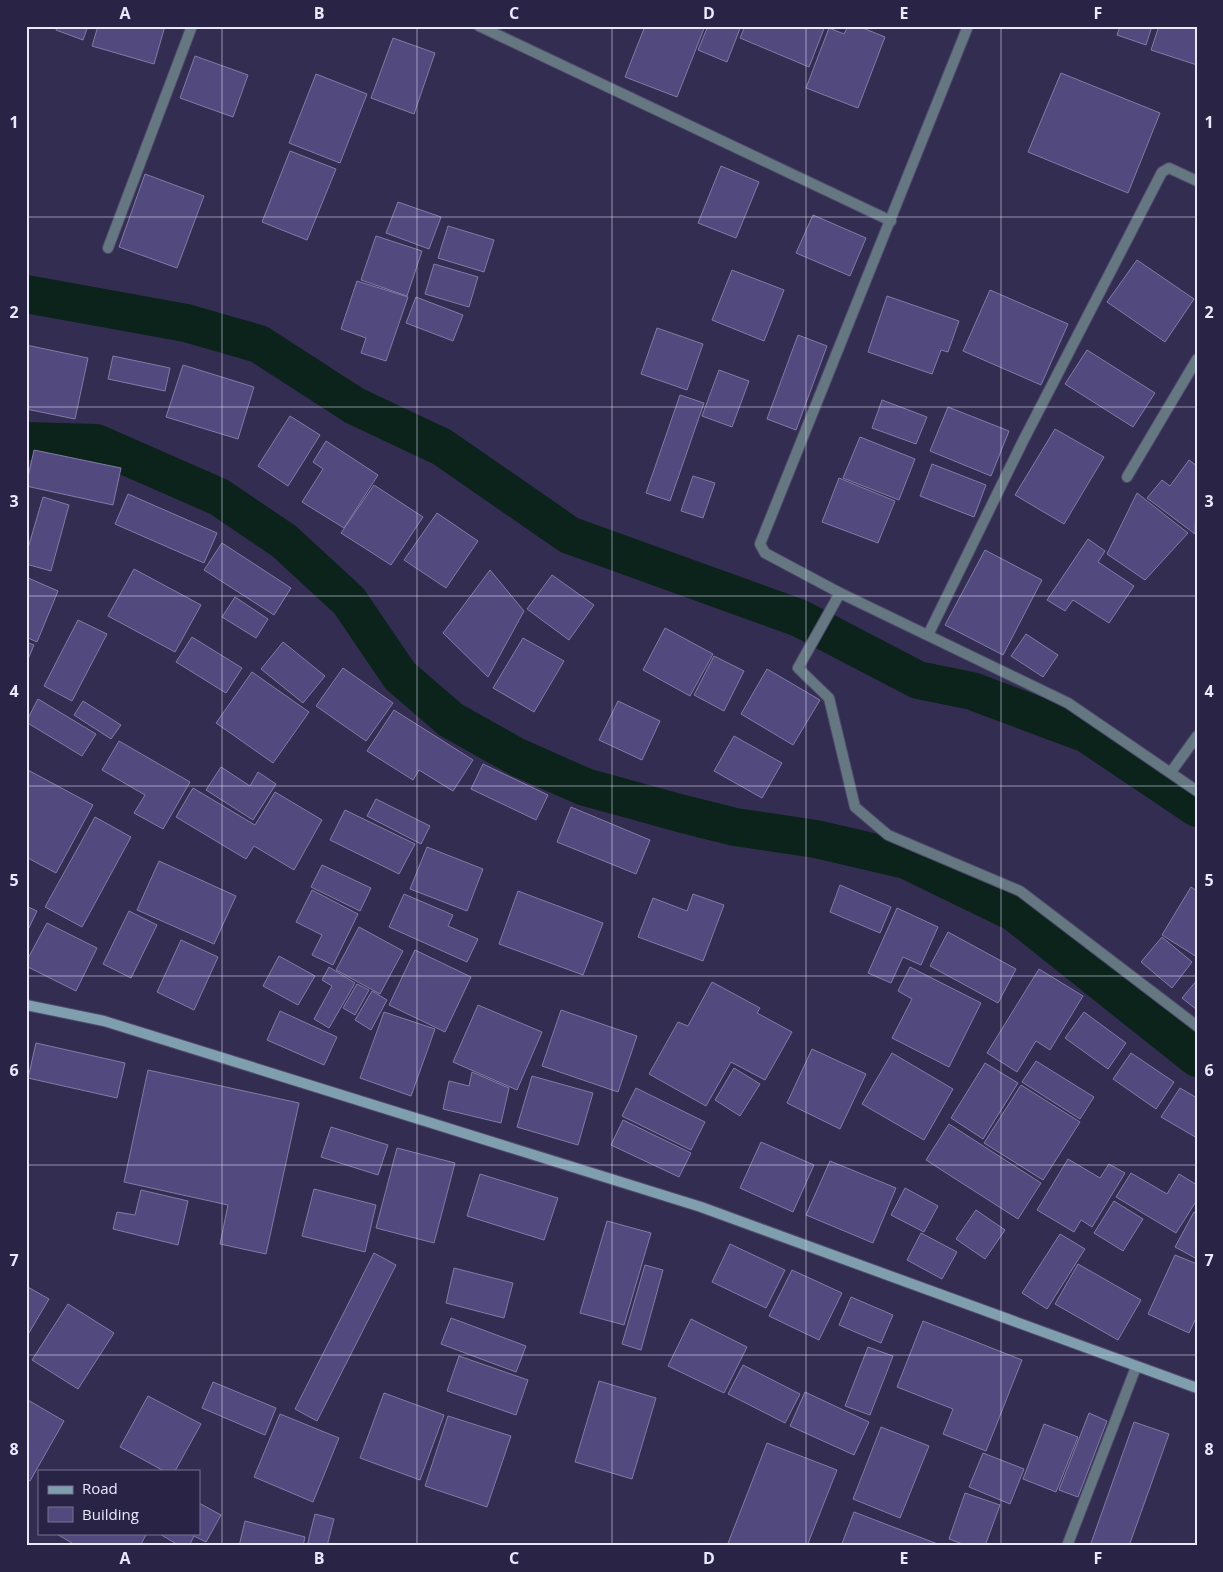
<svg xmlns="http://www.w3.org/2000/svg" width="1223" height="1572" viewBox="0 0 1223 1572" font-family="'Open Sans',sans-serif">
<rect width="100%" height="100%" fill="#332e51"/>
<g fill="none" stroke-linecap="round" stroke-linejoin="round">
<g stroke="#0b231b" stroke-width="38">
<path d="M26,294L186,323L259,344L355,406L442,447L569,535L799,618L918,680L972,691L1087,734L1197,808"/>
<path d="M26,441L96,443L219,497L284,541L349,601L400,676L451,720L517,757L585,787L683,814L735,827L816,839L906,860L1015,913L1197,1058"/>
</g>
</g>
<g fill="#52497f" stroke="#817ca5">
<path d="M58,26H88L83,40L56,30Z"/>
<path d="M98,26H165L154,64L92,46Z"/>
<path d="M645,26H705L677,97L625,77Z"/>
<path d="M708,26H741L727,62L698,50Z"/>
<path d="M745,26H825L809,67L740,38Z"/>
<path d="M848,26H858L885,37L858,108L806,88L829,28L844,34Z"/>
<path d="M1120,26H1152L1146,45L1117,35Z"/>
<path d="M1159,26H1197V65L1151,50Z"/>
<path d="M393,38L435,53L414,114L371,98Z"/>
<path d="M195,56L248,75L233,117L180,98Z"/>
<path d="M1061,73L1160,113L1128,193L1028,152Z"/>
<path d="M316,74L367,94L340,163L289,143Z"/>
<path d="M290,151L336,169L307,240L262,222Z"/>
<path d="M721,166L759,182L736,238L698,223Z"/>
<path d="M145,174L204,196L177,268L119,247Z"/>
<path d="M398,202L441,217L429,249L386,233Z"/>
<path d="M813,215L866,238L850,276L796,253Z"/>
<path d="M448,226L494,240L484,272L438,258Z"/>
<path d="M376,236L422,251L407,296L361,280Z"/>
<path d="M1137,260L1194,299L1165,342L1107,302Z"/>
<path d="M434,264L478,277L469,307L425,294Z"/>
<path d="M732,270L784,290L764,341L712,320Z"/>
<path d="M357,281L408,297L386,361L361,353L366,338L341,329Z"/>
<path d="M990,290L1068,324L1041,385L963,351Z"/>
<path d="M887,296L959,321L948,352L941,350L932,374L868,352Z"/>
<path d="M416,297L463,315L453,341L406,323Z"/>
<path d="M657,328L703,344L687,390L641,374Z"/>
<path d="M798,335L827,346L796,430L767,419Z"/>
<path d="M26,345L88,358L75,419L26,409Z"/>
<path d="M1087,350L1155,393L1133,427L1065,384Z"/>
<path d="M113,356L170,368L165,391L108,379Z"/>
<path d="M183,365L254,387L238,439L166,417Z"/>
<path d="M719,370L749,381L732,427L702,416Z"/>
<path d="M680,395L704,403L670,501L646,493Z"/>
<path d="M882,400L927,417L916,444L872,428Z"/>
<path d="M948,407L1009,431L991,476L930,451Z"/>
<path d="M290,416L320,435L288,486L258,466Z"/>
<path d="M1055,429L1104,457L1064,524L1015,495Z"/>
<path d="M860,437L915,459L899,500L843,478Z"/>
<path d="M326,441L378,475L344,528L302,502L323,469L313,462Z"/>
<path d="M34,450L121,468L113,505L26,486Z"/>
<path d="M1189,460L1197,466L1195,534L1147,498L1162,480L1170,486Z"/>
<path d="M932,464L986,485L974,517L920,496Z"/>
<path d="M693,476L715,483L703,518L681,511Z"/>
<path d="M839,478L895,501L878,543L822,522Z"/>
<path d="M374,485L423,517L391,565L341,533Z"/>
<path d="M1137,493L1188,533L1145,580L1107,554Z"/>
<path d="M128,494L217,533L204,563L115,524Z"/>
<path d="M43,497L69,505L51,571L26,564V555Z"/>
<path d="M437,513L478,541L446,588L404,560Z"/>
<path d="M1088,539L1105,551L1098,562L1134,586L1109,623L1073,600L1065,611L1047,600Z"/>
<path d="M222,543L291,588L274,615L204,570Z"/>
<path d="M985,550L1042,580L1003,655L945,625Z"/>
<path d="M134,569L201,605L175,652L108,616Z"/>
<path d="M490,570L524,611L488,677L443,633Z"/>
<path d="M552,575L594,605L569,640L527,609Z"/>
<path d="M26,577L58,591L37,642L26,637Z"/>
<path d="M235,597L268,619L256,638L222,617Z"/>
<path d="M78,620L107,634L72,701L44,686Z"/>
<path d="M665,628L713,654L690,696L643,670Z"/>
<path d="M1026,634L1058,655L1043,677L1011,656Z"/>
<path d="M192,637L242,668L226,693L176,662Z"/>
<path d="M523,638L564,661L534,712L493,688Z"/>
<path d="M26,642L34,645L26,664Z"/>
<path d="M283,642L325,676L303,703L261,669Z"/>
<path d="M714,656L744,671L724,711L694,695Z"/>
<path d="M343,668L393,703L366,741L316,706Z"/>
<path d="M767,669L820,700L793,745L741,714Z"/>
<path d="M252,672L309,712L273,763L216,723Z"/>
<path d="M38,699L96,734L82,756L26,722Z"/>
<path d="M83,701L121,725L111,739L74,715Z"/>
<path d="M618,701L660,721L642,760L599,740Z"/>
<path d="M394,710L473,760L453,791L419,770L413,780L367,751Z"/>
<path d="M734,736L782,763L762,798L714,771Z"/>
<path d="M119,741L190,782L163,829L134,813L145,795L102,770Z"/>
<path d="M483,764L548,795L536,820L471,789Z"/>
<path d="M221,767L250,786L258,772L276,784L253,820L206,790Z"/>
<path d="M26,769L93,805L56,873L26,857Z"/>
<path d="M193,788L255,825L275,792L322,820L294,870L254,846L246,859L176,817Z"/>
<path d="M376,799L430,826L421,844L367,816Z"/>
<path d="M571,807L650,840L636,874L557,842Z"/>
<path d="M345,810L415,844L399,874L330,840Z"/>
<path d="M95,817L131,837L82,927L45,907Z"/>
<path d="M427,847L483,869L467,911L410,889Z"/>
<path d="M159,861L236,896L214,944L137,910Z"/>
<path d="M322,865L371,888L360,911L311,887Z"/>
<path d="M840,885L891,907L880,933L830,912Z"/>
<path d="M1191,887L1197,891V957L1162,935Z"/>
<path d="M312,890L358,914L333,965L312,955L322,935L296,922Z"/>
<path d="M518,891L603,923L583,975L499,944Z"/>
<path d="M404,894L453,915L448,926L478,939L467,962L389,927Z"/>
<path d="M693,894L724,905L703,961L638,937L653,898L687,911Z"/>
<path d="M26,906L37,911L26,934Z"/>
<path d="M897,908L938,927L921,965L903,957L891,983L868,973Z"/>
<path d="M129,911L157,925L131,978L103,964Z"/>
<path d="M47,923L97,948L76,991L26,966V962Z"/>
<path d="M359,927L403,951L380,994L336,970Z"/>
<path d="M948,932L1016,969L998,1003L930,966Z"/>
<path d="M1162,937L1192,962L1172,988L1141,962Z"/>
<path d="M181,940L218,957L194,1010L157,992Z"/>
<path d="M415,950L471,977L445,1032L389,1005Z"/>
<path d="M279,956L315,976L298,1005L263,986Z"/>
<path d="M329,967L355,983L329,1028L314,1019L332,986L322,980Z"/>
<path d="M910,967L981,1003L949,1067L892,1038L912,999L898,991Z"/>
<path d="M1039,969L1083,996L1050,1050L1036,1041L1017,1072L987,1053Z"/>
<path d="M1197,980V1010L1182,998Z"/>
<path d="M712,982L760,1008L757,1013L792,1032L765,1080L731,1062L706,1106L649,1074L678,1022L688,1026Z"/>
<path d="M357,984L369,990L355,1015L343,1008Z"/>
<path d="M372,991L387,1000L371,1030L355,1020Z"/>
<path d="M478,1005L542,1032L517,1090L453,1062Z"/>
<path d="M561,1010L637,1036L618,1092L542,1066Z"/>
<path d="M280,1011L337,1037L324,1065L267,1040Z"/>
<path d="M384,1012L435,1029L411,1096L360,1078Z"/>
<path d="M1084,1012L1126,1043L1108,1069L1065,1038Z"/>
<path d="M36,1043L125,1063L117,1098L28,1078Z"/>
<path d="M812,1049L866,1074L840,1129L787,1103Z"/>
<path d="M892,1053L953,1089L924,1140L862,1104Z"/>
<path d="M1131,1053L1174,1082L1156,1109L1113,1079Z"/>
<path d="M1036,1061L1094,1097L1080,1119L1022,1082Z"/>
<path d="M985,1063L1018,1083L983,1139L951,1118Z"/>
<path d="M734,1068L760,1084L740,1116L715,1100Z"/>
<path d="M148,1070L299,1103L266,1254L220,1244L228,1205L124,1182Z"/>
<path d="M472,1072L509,1088L501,1123L443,1109L449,1081L469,1086Z"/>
<path d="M532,1076L593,1093L578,1145L517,1127Z"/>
<path d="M1021,1085L1080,1122L1043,1180L984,1143Z"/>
<path d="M636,1088L705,1122L691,1150L622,1116Z"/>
<path d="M1180,1088L1197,1098V1138L1161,1117Z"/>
<path d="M623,1120L691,1153L679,1177L611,1145Z"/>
<path d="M949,1124L1041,1183L1018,1219L926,1160Z"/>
<path d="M331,1127L388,1145L378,1175L321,1157Z"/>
<path d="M761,1142L814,1165L793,1212L740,1188Z"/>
<path d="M397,1148L455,1163L434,1243L376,1228Z"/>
<path d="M1068,1159L1100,1178L1109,1164L1125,1173L1092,1227L1081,1220L1074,1232L1037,1210Z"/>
<path d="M830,1161L896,1188L873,1243L806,1215Z"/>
<path d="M1131,1173L1167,1194L1179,1174L1197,1185V1200L1176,1233L1116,1197Z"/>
<path d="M480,1174L558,1198L544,1240L467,1216Z"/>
<path d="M905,1188L938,1206L924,1232L891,1215Z"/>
<path d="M314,1189L376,1205L365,1252L302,1236Z"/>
<path d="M141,1190L188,1201L178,1245L113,1229L117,1212L135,1215Z"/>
<path d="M1114,1201L1143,1219L1123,1251L1094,1233Z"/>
<path d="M976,1210L1005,1230L985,1259L956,1239Z"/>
<path d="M1194,1212L1197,1213V1259L1175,1247Z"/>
<path d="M607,1221L651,1233L624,1325L580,1313Z"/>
<path d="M921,1233L957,1252L942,1279L907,1260Z"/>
<path d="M1060,1234L1085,1249L1047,1309L1022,1293Z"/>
<path d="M730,1244L785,1270L766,1308L712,1282Z"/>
<path d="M374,1253L396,1265L317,1421L295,1409Z"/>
<path d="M1175,1255L1197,1264V1316L1189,1333L1148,1314Z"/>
<path d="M1078,1264L1141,1300L1118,1340L1055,1304Z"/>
<path d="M645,1265L663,1270L641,1350L622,1344Z"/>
<path d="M454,1268L513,1283L504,1318L446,1303Z"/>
<path d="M792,1270L842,1293L819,1340L769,1316Z"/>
<path d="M26,1286L49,1299L26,1338Z"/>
<path d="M851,1297L893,1315L881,1343L839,1325Z"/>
<path d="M68,1304L114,1333L78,1389L32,1360Z"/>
<path d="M451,1318L526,1346L516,1372L441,1344Z"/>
<path d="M691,1319L747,1347L724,1393L668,1366Z"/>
<path d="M923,1321L1022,1360L986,1451L943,1434L953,1409L897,1387Z"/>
<path d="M868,1347L893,1356L870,1415L845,1406Z"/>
<path d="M459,1356L528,1380L516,1415L447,1391Z"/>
<path d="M743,1365L800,1394L785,1423L728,1394Z"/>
<path d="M599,1381L656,1398L632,1479L575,1462Z"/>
<path d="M213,1382L276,1408L265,1435L202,1408Z"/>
<path d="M805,1392L869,1422L854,1455L790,1426Z"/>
<path d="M384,1393L444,1415L420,1480L360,1458Z"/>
<path d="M148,1396L201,1424L175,1471H164L120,1447Z"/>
<path d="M26,1399L64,1421L30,1481L26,1479Z"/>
<path d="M1089,1413L1107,1421L1078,1497L1059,1490Z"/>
<path d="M280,1414L339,1438L313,1502L254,1477Z"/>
<path d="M448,1416L511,1436L487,1507L425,1486Z"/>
<path d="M1134,1422L1169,1434L1129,1546H1090Z"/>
<path d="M1044,1424L1078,1437L1056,1492L1023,1479Z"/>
<path d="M881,1427L929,1446L900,1518L853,1499Z"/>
<path d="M767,1443L837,1470L807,1546H727Z"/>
<path d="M983,1453L1024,1469L1010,1504L969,1487Z"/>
<path d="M965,1493L1000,1505L985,1546H968L949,1539Z"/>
<path d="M199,1503L221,1515L206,1542L194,1536L189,1546H180L158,1533H199Z"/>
<path d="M854,1512L943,1546H841Z"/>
<path d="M315,1514L334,1519L327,1546H307Z"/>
<path d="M245,1521L305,1537L303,1546H239Z"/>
<path d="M55,1533H147L140,1546H77Z"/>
</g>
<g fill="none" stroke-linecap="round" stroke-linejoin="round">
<defs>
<g id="minor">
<path d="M479,26L891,221"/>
<path d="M968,26L760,544L765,553L840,593L1068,703L1197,791"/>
<path d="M108,248L192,26"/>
<path d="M1127,477L1197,359"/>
<path d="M840,593L798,668L829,698L855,807L888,835L1020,891L1197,1026"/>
<path d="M928,635L1023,441L1162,172L1169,168L1197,181"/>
<path d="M1171,772L1197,736"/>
<path d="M1067,1546L1136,1367"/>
</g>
<path id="secondary" d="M26,1005L104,1021L701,1207L1197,1388"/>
</defs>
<use href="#minor" stroke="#504c6d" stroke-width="12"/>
<use href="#secondary" stroke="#504c6d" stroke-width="12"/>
<use href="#minor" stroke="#657882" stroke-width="10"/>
<use href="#secondary" stroke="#7f9eae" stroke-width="10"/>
</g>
<path fill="none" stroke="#e9e8fe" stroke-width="1" stroke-opacity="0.55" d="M222,26V1546M417,26V1546M612,26V1546M806,26V1546M1001,26V1546M26,217H1197M26,407H1197M26,596H1197M26,786H1197M26,976H1197M26,1165H1197M26,1355H1197"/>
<rect width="1223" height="1572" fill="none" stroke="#292446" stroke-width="55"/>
<rect x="38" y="1470" width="162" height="65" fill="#292446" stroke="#767290"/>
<rect x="48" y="1486" width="25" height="8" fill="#7f9eae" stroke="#767290"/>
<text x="82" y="1494" font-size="15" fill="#e9e8fe">Road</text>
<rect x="48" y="1507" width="25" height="15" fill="#52497f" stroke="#767290"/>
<text x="82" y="1520" font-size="15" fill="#e9e8fe">Building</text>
<rect x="28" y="28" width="1168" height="1516" fill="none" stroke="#e9e8fe" stroke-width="2"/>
<g font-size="16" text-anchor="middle" font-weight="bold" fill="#e9e8fe">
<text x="125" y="19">A</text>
<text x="319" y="19">B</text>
<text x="514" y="19">C</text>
<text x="709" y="19">D</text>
<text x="904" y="19">E</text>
<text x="1098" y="19">F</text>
<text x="14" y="128">1</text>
<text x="1209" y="128">1</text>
<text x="14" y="318">2</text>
<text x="1209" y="318">2</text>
<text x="14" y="507">3</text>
<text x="1209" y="507">3</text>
<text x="14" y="697">4</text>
<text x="1209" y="697">4</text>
<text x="14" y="886">5</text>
<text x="1209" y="886">5</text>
<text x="14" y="1076">6</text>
<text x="1209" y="1076">6</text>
<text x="14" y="1266">7</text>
<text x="1209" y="1266">7</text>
<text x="14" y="1455">8</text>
<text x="1209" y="1455">8</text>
<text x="125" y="1564">A</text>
<text x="319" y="1564">B</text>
<text x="514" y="1564">C</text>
<text x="709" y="1564">D</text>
<text x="904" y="1564">E</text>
<text x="1098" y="1564">F</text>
</g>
</svg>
